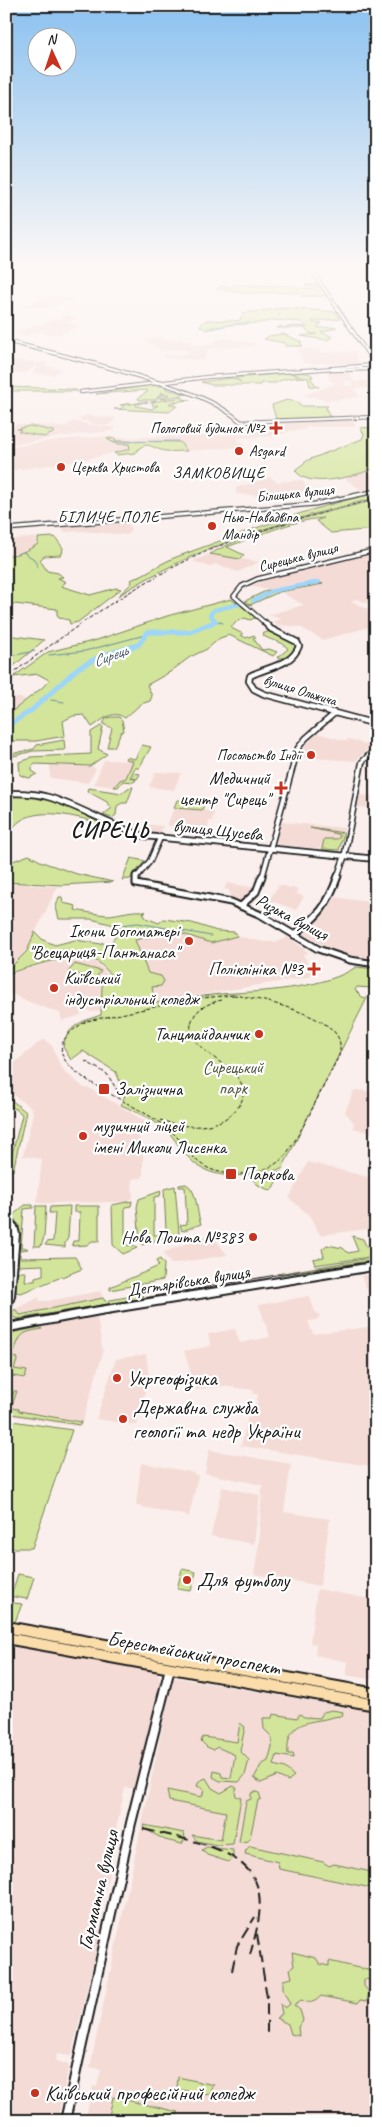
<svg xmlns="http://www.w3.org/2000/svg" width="382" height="2127" viewBox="0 0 382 2127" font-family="Caveat,sans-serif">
<rect width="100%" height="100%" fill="#faefec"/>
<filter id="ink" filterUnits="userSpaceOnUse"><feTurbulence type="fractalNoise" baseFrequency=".02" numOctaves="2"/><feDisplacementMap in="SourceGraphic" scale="10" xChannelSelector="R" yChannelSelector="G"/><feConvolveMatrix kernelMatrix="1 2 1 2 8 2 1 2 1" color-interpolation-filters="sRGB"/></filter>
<g filter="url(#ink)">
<g fill="#f4dbd6">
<path d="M228,266H302L303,269L252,271L224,268Z"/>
<path d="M55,295L72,299L45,309L22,306Z"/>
<path d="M68,315L78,318L67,323L80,326L59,334H47L41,332L45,330L40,329L42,330L26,336L14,333Z"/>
<path d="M160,338L166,340L183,339L193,345H213L217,348L208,349L204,360L164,358L166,355L176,356L195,351L176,349L162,351L145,340Z"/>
<path d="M224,338L240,340L258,346L218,348L212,343Z"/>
<path d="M319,348L321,353L355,351L360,364L303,363L298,349Z"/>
<path d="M6,360L45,363L47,364L45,366L61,369L54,375H50L33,373L35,369L40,367L36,366L26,373H6Z"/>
<path d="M326,370L352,371V373L350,374L354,381H344L346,386H350L353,389L351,382L366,381L369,388H354L359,397L337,400H325L304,395L335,384L334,381H331Z"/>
<path d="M86,415L91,416L117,418L109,425H96L86,421L78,420Z"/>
<path d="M352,418L356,427H307L304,430L290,431L277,436L237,438L243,445L242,447L187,451L180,442L116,441L115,438L253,434L252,432L248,431L244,425Z"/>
<path d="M73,421L91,425L116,427L113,431L82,434L6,445V429L13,428L16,424L65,427Z"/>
<path d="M111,436L113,443L116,444H129L130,449L78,461L6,471V448L57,440Z"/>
<path d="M367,472L376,476V490L365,493L343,477Z"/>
<path d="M271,477L277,482L302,480L309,493L272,497L237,494L235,488Z"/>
<path d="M126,520L131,529L128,535L82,531L64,532L62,527Z"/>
<path d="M35,537L38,546L25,552L6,555V540Z"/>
<path d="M376,552V606L357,599L351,601L365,608L376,610V625L323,640L300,627L277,625L273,621L282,619L268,615L304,605L282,593L316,584L319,585L318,582L272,591L250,586L283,574Z"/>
<path d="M210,554L225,556L259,562L238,572L215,564L210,567L193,561Z"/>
<path d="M6,696L26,699L6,716Z"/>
<path d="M317,733L346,741L349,739L372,746L355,761L301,757L303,748Z"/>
<path d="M104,760L136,761L126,778L120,780L114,787L94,784Z"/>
<path d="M50,765L93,767L96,769L88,783L52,778L50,777Z"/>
<path d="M156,772L181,773L174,790L149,787Z"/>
<path d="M359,795L376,796V808L357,807Z"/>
<path d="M174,808L211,811L214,812L212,821H209L208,828L167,826Z"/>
<path d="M281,822L344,828L339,850L275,845Z"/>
<path d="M132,823L163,826L159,834L133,829L131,826Z"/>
<path d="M6,882L43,886H58L26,951L6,971Z"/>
<path d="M228,883L256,888L243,903L240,904L226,901L230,895L229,890L224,889Z"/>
<path d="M279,885L299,890L296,894L304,896L296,910L269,900Z"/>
<path d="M334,897L376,903V960L346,954L329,948L303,935L328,909Z"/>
<path d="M169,933H180L211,943L237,936L264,942H277L288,937L309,953L303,954L314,976L157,1002L148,973L134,940Z"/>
<path d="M82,959L96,962L110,977L101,986L100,1011L90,1012L88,1010L80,1012L81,1015L62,1021L60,1013L24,1000L6,991V975L58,960Z"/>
<path d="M42,1040H45L52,1046L59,1063L65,1072L84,1088H89L150,1124L136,1130L143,1147V1176L142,1178L132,1179L133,1198L125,1202L37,1203L42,1159L23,1156L33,1113L32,1108L6,1090V1070Z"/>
<path d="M354,1090L376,1092V1134L353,1128L354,1123L345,1112Z"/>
<path d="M308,1162L376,1179V1228L320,1235L309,1215L289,1198Z"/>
<path d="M211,1233L227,1255L171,1264L163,1253Z"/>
<path d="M376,1274V1311L361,1276Z"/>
<path d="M100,1291L103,1298L19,1315L15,1309L40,1297L39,1301H48Z"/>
<path d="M309,1296L315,1311L320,1316L316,1320L308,1321L313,1334L376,1326V1467L241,1446L249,1412L255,1411L258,1394H254L253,1390L221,1386L196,1390L184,1351L211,1346L208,1334L235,1329L240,1343L270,1337L259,1305Z"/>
<path d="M94,1317H97L103,1352L81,1427L6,1415V1334Z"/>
<path d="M146,1354L149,1376L137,1425L96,1419L116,1359Z"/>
<path d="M209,1450L291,1464L284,1512L330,1519L320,1586L254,1574L259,1543L262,1485L205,1473Z"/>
<path d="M141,1463L191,1472L198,1476L189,1516L136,1506Z"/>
<path d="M222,1487L260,1495L254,1544L211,1536Z"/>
<path d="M317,1589L376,1600V1680L346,1675L348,1662L315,1655L316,1644L310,1643Z"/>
<path d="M6,1644L155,1671L159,1676L160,1683L134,1788H125L115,1833L117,1839L97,1924L101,1929L71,2056L57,2054L56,2061L67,2064L69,2066L57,2121H6Z"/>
<path d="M173,1677L376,1712V2121H85L93,2086L97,2087L101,2069L90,2067Z"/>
</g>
<g fill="#d2e59a" stroke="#77805b">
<path d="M321,284L329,296H301L299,293L292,292L242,293L217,289L222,286L232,287L233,285L296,286L297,289L318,288V286H306L305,285Z"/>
<path d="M285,308L336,312L340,319L312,321L314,323H322L319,324L318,328L337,327L333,329L321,332L333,337L327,340L301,336L317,334L309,333L305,328H277L281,326L283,328L292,326L307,327L302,322L273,320L260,323L229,325L206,330L200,326L206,320L239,321L244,313Z"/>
<path d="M283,334L302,342L300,343L303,346H285V343L264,339L269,336Z"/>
<path d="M301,372L311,374L313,377H310L316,386L319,387L310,386L308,378L302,377C292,378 284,378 276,383H261L260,385H212L201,382L232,378L241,382L235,378L290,373L301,377L293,373Z"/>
<path d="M149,385C156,386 162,385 168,388L166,389L187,394L161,399L158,397H165L170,394L160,395L165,394L161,392L156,400H139L138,398L148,391L147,390L96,394Z"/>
<path d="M7,387C20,388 72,387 78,391H6Z"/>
<path d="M183,397V399L190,400L180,401L174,404L176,401H174L169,404H174L173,405L177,406L169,412L114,409H120L125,405H120L131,403L127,404C133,405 141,401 148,402L140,403L139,405L137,403L136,406L152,409L158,405L154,406L152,405L154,402L150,403L151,402Z"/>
<path d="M287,400L298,402L300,406H328L326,408L329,416L333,417L276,419L272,405Z"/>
<path d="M30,426L53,431L55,432L44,437L21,432H18L21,430L17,429Z"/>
<path d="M376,427V468C357,475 308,491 295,470L308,460L362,439L364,434L360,428Z"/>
<path d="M115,438L116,441L180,442L187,451C180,451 172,452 165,451C152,449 147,438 135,453L117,455L114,453L130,449L129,444H116L107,439Z"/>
<path d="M376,493V498C286,520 197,545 118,596L132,583L131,580C148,573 162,562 179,556C244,532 308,508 376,493Z"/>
<path d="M376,500V529L331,533L316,521L323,518C292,520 258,536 227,547L244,555L240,559L210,554C260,526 320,514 376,500Z"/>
<path d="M55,537L63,548L62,554L60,555L44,556L40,560L47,571L58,573L63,577L58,578L66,582L61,586L90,595L116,588L121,589L78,622L70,624L69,620L59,618L57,614V609L6,603V555C18,556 28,550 38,544V538Z"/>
<path d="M318,582L323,584L279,592L250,605L245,601L268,590L272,591Z"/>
<path d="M231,599L257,617L250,620L245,618L236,622L231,628L243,634L241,635L246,638L254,635L256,637L253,638L262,650L269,649L277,652L273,656L229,635L220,638L207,649L190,657L170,672L147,685L152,696L150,701L141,704L125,718C112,709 103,720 92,727L84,715L73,716L63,721L65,736L36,741H6V716L43,687L49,680L38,674L13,677L48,652L97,640L167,616Z"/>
<path d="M270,631L294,643L297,650L288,658H277L288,649C282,639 269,642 262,634Z"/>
<path d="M6,635L44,640L8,671Z"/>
<path d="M112,717H119L122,720L124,731L121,732L114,747H107L112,728L103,724L106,718Z"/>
<path d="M101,726L103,727L98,749L107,754L90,766L35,764L32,767V771L37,774L29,778L20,775L19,762L29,759L30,757L91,754V732Z"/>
<path d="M64,740L65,750L33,751L6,758V755L34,749L37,745Z"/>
<path d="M142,745L151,747L139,768H135L130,778L136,773L140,774L137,779L132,778L136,780L134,782L123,781L118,787H114L120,780L126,778L133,761L125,759L126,757L135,759Z"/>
<path d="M133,787L127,803H122L117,806L116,815L112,818L103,815L112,808L107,802L87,791L88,788L122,793L128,788Z"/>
<path d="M18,794C53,798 76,810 108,825L113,829L114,832L90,830L94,822C72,815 29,805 13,828L6,829V795Z"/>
<path d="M177,800L205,802L202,810L174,808Z"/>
<path d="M310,828L344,833L339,850L322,849L324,839H337L340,837L338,834Z"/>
<path d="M29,855L42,862L77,874L113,882L62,885L6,882V858L13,861Z"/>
<path d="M131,858L145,861L130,879L122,880Z"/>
<path d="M59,897H62L63,903L76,906L75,910C85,912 96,914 107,915C118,915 136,908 146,912L143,913L146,918L159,923L164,919L192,923L217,931L235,932L237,936L211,943L180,933H169L135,940L148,973L161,976L164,981L161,986L152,987L155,1003C181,1000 208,994 235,993C270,991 327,987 356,967L376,969V974L368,978L376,980L372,988L357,987L355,990L362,997L367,998L282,1169C252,1175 214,1184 190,1159C183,1152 177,1143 171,1135C159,1122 137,1112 121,1105L125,1095L116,1072L83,1051L71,1060L63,1047C67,1025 83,1021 101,1015L102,986L112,976C108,972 103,966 98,962C78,949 28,968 6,974V972L27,951L35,932L43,940L55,945L75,940L101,944L102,942L107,946C114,941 115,935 121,929L118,926L91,919H59L56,907Z"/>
<path d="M75,964L101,971L95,979L68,972Z"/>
<path d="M10,1099L26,1112L13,1171L8,1170L22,1115L20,1112L6,1103V1099Z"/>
<path d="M282,1172L271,1191L258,1185L252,1179Z"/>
<path d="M186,1184C198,1190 196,1212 201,1224L182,1231L180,1225L187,1224L185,1187H179V1185Z"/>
<path d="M175,1186L179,1233L168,1236L166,1230L164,1189Z"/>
<path d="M161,1191L160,1196L154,1197V1235H161L163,1238L142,1245L140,1242L137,1207L139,1199Z"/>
<path d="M132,1201L131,1206L125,1207V1245L136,1246L137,1248L123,1254L113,1245L112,1205Z"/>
<path d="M25,1205H33V1208L24,1209L21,1247L27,1248L28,1249L20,1250L19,1225L12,1216Z"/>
<path d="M36,1206H46L44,1237L41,1246H34Z"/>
<path d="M70,1206L68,1238L65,1243V1247L45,1245L47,1242L53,1241L55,1213H49L50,1207Z"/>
<path d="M74,1206H99V1241H92L87,1245L72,1246L73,1241H79L80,1212H74Z"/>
<path d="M352,1236L363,1239L367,1248L376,1247V1256L315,1265L313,1259L324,1257L322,1249L327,1245L343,1248L348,1253L358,1251Z"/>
<path d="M20,1254V1258L75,1257L82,1269L21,1293L16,1292L17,1272H26L25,1281H35V1277L43,1275V1265L18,1266V1255Z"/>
<path d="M376,1257V1260L277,1274Z"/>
<path d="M160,1259L164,1264L163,1280L110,1290V1287L159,1266L156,1261Z"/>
<path d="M143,1294L144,1298L17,1319L13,1317L12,1313L15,1309L20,1315L103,1298L105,1301Z"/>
<path d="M40,1327L42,1329C19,1333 22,1333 13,1354L6,1353V1334Z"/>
<path d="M6,1356L18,1358L14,1369L27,1371L25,1378L6,1375Z"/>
<path d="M14,1391H17L11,1408L19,1409V1411L81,1422L80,1425L6,1413Z"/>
<path d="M6,1420L72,1430L32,1548H6Z"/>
<path d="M182,1569L196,1572L191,1591L177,1589Z"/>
<path d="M18,1574L34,1577L27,1599L8,1596L13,1590Z"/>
<path d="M6,1602L22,1604L15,1622L6,1620Z"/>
<path d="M332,1710L343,1712L342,1716C333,1716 328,1719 320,1720C298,1723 286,1730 288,1754H294L293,1758L277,1755L274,1765L285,1768L294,1776L288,1781L277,1776L261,1783L254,1778L261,1765L268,1761L272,1747L271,1736L264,1729L263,1718H272L273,1714L297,1718L300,1714L304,1717L320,1718L323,1712Z"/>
<path d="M240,1723L245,1727L240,1751L249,1760L245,1775L239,1782L220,1781L213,1777L214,1771L221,1773L222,1777L231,1778L235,1755L217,1747L214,1750L207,1747L201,1741L203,1737L237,1742Z"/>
<path d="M206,1778L212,1788L221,1793L233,1786L237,1788L235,1792L236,1796L241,1798L233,1844L217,1845L197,1841L192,1835L221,1840L226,1812L169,1801L167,1790L202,1797L204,1789L197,1786L199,1781Z"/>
<path d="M255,1791L259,1793L261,1799L258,1800L250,1838L248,1841L239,1842L246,1801L251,1799V1794Z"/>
<path d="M144,1825L184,1833L185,1838L182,1844L165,1840L143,1828Z"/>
<path d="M250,1846L323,1862L329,1866L334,1864L367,1871L376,1875V1889L279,1869L278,1862L245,1854L246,1850Z"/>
<path d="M207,1847L233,1850V1857L229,1862L207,1855L202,1850Z"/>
<path d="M292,1952L316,1958L320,1964L329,1966V1961L376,1972V1981L364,1979V1986L369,1992L367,2001L360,2000L358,2003L321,1996C314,2003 310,2004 301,2000L294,2005L300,2010L303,2020L298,2027L299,2036L291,2034L288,2024L276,2018L282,2014L280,2003L285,2008L290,2004L283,1990V1980L292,1978L290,1969L294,1966Z"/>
<path d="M178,2077L214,2085L209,2095L177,2089Z"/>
<path d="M113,2097L178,2112L176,2121H108Z"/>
</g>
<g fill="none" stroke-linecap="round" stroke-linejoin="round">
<g stroke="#698ba3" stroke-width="1">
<path d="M278,315L281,313"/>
<path d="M208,328L249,322"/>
<path d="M114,442L178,441"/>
<path d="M23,552L34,559L38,567"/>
<path d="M216,621L223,623"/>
<path d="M49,655L85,651L145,635"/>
<path d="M6,657L35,651"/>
<path d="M44,698L47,699"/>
<path d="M51,700L64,702"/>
<path d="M120,925L138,923L211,936"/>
</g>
<g stroke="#9dd5fd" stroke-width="4">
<path d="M253,601L272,591L319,582"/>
<path d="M209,624L216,621L210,615L214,610L240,604"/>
</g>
<path stroke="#9dd5fd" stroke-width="5" d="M6,727L32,710L78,668L101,656L138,645L148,632H190L212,623"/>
<defs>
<path id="tertiary-far4" d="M6,341C53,353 101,364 147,379C180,389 215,399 241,422L376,417"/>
<g id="tertiary-far3">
<path d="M136,878L150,861L161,836"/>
<path d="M262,878L298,748L306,738L335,713"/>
<path d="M337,878L344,858L362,762L376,748"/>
</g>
<g id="tertiary-far2">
<path d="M136,876V884L231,902L261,915L318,949L350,960L376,964"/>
<path d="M241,906L256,892L262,876"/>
<path d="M294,935C319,915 327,907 338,876"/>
</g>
<g id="tertiary-far1">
<path d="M6,1219L14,1227L16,1234L11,1296L6,1311"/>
<path d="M6,1313L10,1327"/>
</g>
<path id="tertiary" d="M65,2121L131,1823L170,1668"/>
<g id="secondary-far3">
<path d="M309,266L376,366"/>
<path d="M332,370L373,369"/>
<path d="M81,392L208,377L376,365"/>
</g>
<g id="secondary-far2">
<path d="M6,529L315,504L376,491"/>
<path d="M266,624L234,596L242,586L257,579L376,550"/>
</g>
<g id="secondary-far1">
<path d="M265,623L271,629L297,642L299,646C292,666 266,667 250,676L249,681L254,689L264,694L376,724"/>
<path d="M6,793C20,793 34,793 48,797C82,807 111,827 145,836L376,859"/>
</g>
<path id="secondary" d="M6,1328L97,1311L376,1266"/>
<g id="primary">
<path d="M6,1627L376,1694"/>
<path d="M6,1638L376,1705"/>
</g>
</defs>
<use href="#tertiary-far4" stroke="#1c1c1c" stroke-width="4.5"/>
<use href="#tertiary-far3" stroke="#1c1c1c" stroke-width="7"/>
<use href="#tertiary-far2" stroke="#1c1c1c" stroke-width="9"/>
<use href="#tertiary-far1" stroke="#1c1c1c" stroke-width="10"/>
<use href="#tertiary" stroke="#1c1c1c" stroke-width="12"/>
<use href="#secondary-far3" stroke="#1c1c1c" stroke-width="4.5"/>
<use href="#secondary-far2" stroke="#1c1c1c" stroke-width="5.5"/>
<use href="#secondary-far1" stroke="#1c1c1c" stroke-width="8"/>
<use href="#secondary" stroke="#1c1c1c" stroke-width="11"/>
<use href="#primary" stroke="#1c1c1c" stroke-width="14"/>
<use href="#tertiary-far4" stroke="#fff" stroke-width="2.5"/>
<use href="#tertiary-far3" stroke="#fff" stroke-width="4"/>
<use href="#tertiary-far2" stroke="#fff" stroke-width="5"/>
<use href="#tertiary-far1" stroke="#fff" stroke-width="6"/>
<use href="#tertiary" stroke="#fff" stroke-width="8"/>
<use href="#secondary-far3" stroke="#fff" stroke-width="2.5"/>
<use href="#secondary-far2" stroke="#fff" stroke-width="3"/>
<use href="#secondary-far1" stroke="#fff" stroke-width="4.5"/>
<use href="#secondary" stroke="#fff" stroke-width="7"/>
<use href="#primary" stroke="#faddab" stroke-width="10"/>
<path stroke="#1c1c1c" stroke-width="1" d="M6,1322L276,1275L376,1261"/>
<g stroke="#1c1c1c" stroke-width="1" stroke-dasharray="4 2" stroke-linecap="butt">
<path d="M6,678C71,630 137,581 212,549C265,527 321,513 376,499"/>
<path d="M233,995C258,998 321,1013 336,1034C341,1041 341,1048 339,1056C322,1088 307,1123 287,1153C284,1158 275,1165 270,1167C250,1176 223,1177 204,1166C189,1157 182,1140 170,1130C153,1116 124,1102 105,1091C73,1072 35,1049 87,1021L193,999Z"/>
<path d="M85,1061L107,1074L122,1098"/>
<path d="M160,1120C186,1129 220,1131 238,1107C243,1101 245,1092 242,1085C233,1062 179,1047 193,1018C198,1007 212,1002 222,1000"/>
</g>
<g stroke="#1c1c1c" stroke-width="2" stroke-dasharray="12 5.5" stroke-linecap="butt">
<path d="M143,1829C181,1839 253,1847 259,1894C262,1915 255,1936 250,1955"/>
<path d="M257,1934L267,1997V2038"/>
<path d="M232,1971L237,1946L255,1917"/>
</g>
</g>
</g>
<linearGradient id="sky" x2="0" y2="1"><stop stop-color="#8ac1f0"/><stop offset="0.47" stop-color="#fdf8f6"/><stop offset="1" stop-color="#fdf8f6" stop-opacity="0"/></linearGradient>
<rect width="382" height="564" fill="url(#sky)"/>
<g fill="#c8321e" stroke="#fff" stroke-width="2">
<path d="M273.5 420.5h5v5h5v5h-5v5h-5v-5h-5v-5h5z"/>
<circle cx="239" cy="451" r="5"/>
<circle cx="61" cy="467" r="5"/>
<circle cx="212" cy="526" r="5"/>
<circle cx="311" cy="755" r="5"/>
<path d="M278.5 780.5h5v5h5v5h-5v5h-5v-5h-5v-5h5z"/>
<circle cx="189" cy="941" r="5"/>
<path d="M311.5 961.5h5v5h5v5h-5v5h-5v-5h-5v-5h5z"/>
<circle cx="54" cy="988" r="5"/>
<circle cx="259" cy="1034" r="5"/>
<rect x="98" y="1083" width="12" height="12" rx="2.5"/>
<circle cx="83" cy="1136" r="5"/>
<rect x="225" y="1168" width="12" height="12" rx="2.5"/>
<circle cx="253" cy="1237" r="5"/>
<circle cx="117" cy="1378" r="5"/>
<circle cx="123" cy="1419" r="5"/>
<circle cx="187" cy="1580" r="5"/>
<circle cx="35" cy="2093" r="5"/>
</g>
<g text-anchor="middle" stroke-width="4.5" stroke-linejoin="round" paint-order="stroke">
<g font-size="15" fill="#1c1c1c" stroke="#fff" text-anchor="start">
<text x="265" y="433" text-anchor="end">Пологовий будинок №2</text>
<text x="249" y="456">Asgard</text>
<text x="71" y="472">Церква Христова</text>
<text x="222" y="522">Нью-Навадвіпа<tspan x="222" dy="17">Мандір</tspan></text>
<text x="301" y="760" text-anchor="end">Посольство Індії</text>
</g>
<g font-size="15" fill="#1c1c1c" stroke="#fff">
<text transform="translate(295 493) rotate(-6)" y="5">Білицька вулиця</text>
<text transform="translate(298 557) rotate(-14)" y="5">Сирецька вулиця</text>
<text transform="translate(300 690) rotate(17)" y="5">вулиця Ольжича</text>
</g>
<g font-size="16" letter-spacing="1" fill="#1c1c1c" stroke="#fff">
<text x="219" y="478">ЗАМКОВИЩЕ</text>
</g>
<g font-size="16" letter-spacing="1" fill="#1c1c1c" stroke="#fff">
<text x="109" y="522">БІЛИЧЕ ПОЛЕ</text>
</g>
<g font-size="16" font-style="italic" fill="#495d6b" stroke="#fff">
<text transform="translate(110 655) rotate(-20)" y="6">Сирець</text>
</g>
<g font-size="18" fill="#1c1c1c" stroke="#fff" text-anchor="end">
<text x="270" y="784">Медичний<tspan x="270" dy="21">центр "Сирець"</tspan></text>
<text x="179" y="937">Ікони Богоматері<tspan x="179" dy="21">"Всецариця-Пантанаса"</tspan></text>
<text x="303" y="975">Поліклініка №3</text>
<text x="64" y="984" text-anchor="start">Київський<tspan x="64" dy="21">індустріальний коледж</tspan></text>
<text x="249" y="1040">Танцмайданчик</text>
<text x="115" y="1095" text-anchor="start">Залізнична</text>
<text x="93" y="1132" text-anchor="start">музичний ліцей<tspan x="93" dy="21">імені Миколи Лисенка</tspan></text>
<text x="242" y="1180" text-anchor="start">Паркова</text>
<text x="243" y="1243">Нова Пошта №383</text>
</g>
<g font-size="18" fill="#1c1c1c" stroke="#fff">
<text transform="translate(218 830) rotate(6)" y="6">вулиця Щусєва</text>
<text transform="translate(292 917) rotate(28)" y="6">Ризька вулиця</text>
<text transform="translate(188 1281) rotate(-9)" y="6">Дегтярівська вулиця</text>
</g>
<g font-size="18" fill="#535842" stroke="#fff">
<text x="233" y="1073">Сирецький<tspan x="233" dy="21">парк</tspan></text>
</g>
<g font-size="21" fill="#1c1c1c" stroke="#fff" text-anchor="start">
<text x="127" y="1385">Укргеофізика</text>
<text x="133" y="1414">Державна служба<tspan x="133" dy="24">геології та недр України</tspan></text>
<text x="197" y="1587">Для футболу</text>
<text x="45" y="2100">Київський професійний коледж</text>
</g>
<g font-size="21" fill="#1c1c1c" stroke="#fff">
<text transform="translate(194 1653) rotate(10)" y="7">Берестейський проспект</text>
<text transform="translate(98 1890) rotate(-77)" y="7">Гарматна вулиця</text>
</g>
<g font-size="22" font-weight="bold" letter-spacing="1" fill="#1c1c1c" stroke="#fff">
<text x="110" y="837">СИРЕЦЬ</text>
</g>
</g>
<rect width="382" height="2127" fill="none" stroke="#fff" stroke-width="25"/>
<rect x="12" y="12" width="357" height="2102" fill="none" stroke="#1c1c1c" stroke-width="2" filter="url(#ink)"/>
<g transform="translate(52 52) rotate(357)"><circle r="24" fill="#ffffff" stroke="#a4a4a4"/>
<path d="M0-4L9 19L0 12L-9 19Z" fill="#c8321e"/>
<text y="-8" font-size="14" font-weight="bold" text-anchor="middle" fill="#1c1c1c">N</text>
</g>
</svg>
